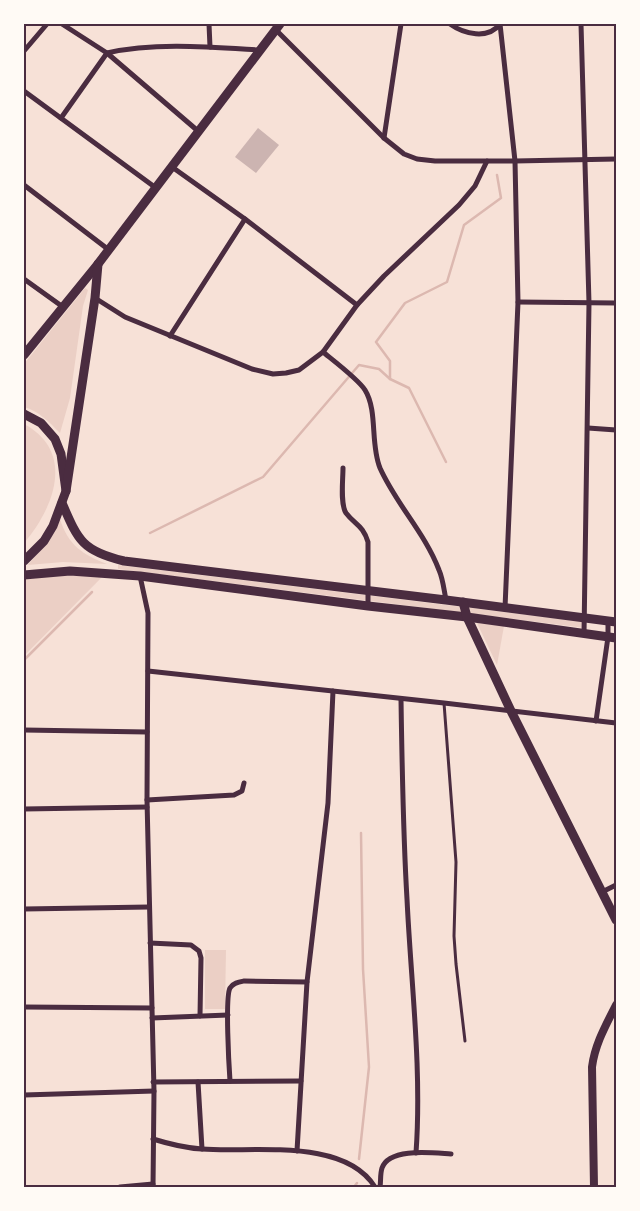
<svg xmlns="http://www.w3.org/2000/svg" width="640" height="1211" viewBox="0 0 640 1211" font-family="Helvetica,sans-serif">
<rect width="100%" height="100%" fill="#f7e1d7"/>
<g fill="#ebcfc5">
<path d="M85,288L88,290L83,306L70,398L60,433C49,422 39,411 24,407V364Z"/>
<path d="M24,424C76,452 54,508 24,543Z"/>
<path d="M60,519C68,545 83,555 107,564L63,562L28,565L55,532Z"/>
<path d="M118,565L585,622V628L118,569Z"/>
<path d="M41,575L103,576L24,656V577Z"/>
<path d="M477,623L504,626L497,665Z"/>
<path d="M205,950H226L225,1009H205Z"/>
</g>
<g fill="none" stroke-linecap="round" stroke-linejoin="round">
<g stroke="#dcb8b0" stroke-width="2.5">
<path d="M390,379L409,388L446,462"/>
<path d="M150,533L263,477L359,365L379,369L390,379V361L376,342L405,303L447,282L464,225L501,198L497,175"/>
<path d="M24,660L92,592"/>
<path d="M359,1159L369,1067L363,969L361,833"/>
<path d="M354,1187L357,1183"/>
</g>
</g>
<path fill="#ccb4b1" d="M258,128L279,145L256,173L235,157Z"/>
<g fill="none" stroke-linecap="round" stroke-linejoin="round">
<path stroke="#4a2c40" stroke-width="3" d="M444,703L456,862L454,936L456,964L465,1041"/>
<g stroke="#4a2c40" stroke-width="5">
<path d="M62,24L107,53L198,131"/>
<path d="M209,24L210,47"/>
<path d="M450,24C464,34 488,40 500,24"/>
<path d="M500,24L515,161L518,302L505,608"/>
<path d="M581,24L589,303L584,634"/>
<path d="M275,29L384,138L404,154L417,159L435,161H515L616,159"/>
<path d="M24,51L47,24"/>
<path d="M24,91L156,188"/>
<path d="M61,118L107,53C154,42 211,47 259,50"/>
<path d="M384,138L401,24"/>
<path d="M172,167L245,219L357,305"/>
<path d="M24,185L109,250"/>
<path d="M24,279L63,307"/>
<path d="M95,298L125,317L252,369L273,374L286,373L299,370L323,352L357,305L384,276L459,205L475,186L487,161"/>
<path d="M518,302L616,303"/>
<path d="M170,336L245,219"/>
<path d="M323,352C334,361 359,380 365,390C378,411 370,444 380,468C396,504 425,533 439,570C443,579 444,590 446,600"/>
<path d="M588,428L616,430"/>
<path d="M343,468C343,480 340,504 346,513C355,525 363,525 368,542V606"/>
<path d="M140,576L148,613L147,800L154,1091L153,1187"/>
<path d="M148,671L444,703L616,723"/>
<path d="M401,699C402,765 403,833 407,899C411,984 422,1068 416,1153"/>
<path d="M596,721L608,637V621"/>
<path d="M24,730L147,732"/>
<path d="M147,800L234,795L242,791L244,783"/>
<path d="M24,809L147,807"/>
<path d="M602,892L616,885"/>
<path d="M24,909L149,907"/>
<path d="M150,943L191,945L199,951L201,958L200,1016"/>
<path d="M24,1007L152,1008"/>
<path d="M152,1018L228,1015"/>
<path d="M230,1081C229,1067 225,997 230,988C233,983 239,982 244,981L307,982"/>
<path d="M153,1082L301,1081"/>
<path d="M198,1082L202,1149"/>
<path d="M24,1095L154,1091"/>
<path d="M153,1139C169,1144 185,1148 202,1149C252,1153 344,1137 375,1187"/>
<path d="M297,1151L307,982L328,803L333,691"/>
<path d="M120,1187L153,1184"/>
<path d="M380,1187C381,1181 380,1174 382,1168C389,1147 434,1153 451,1154"/>
</g>
<path stroke="#4a2c40" stroke-width="8" d="M594,1187L592,1067C595,1044 606,1025 616,1005"/>
<g stroke="#4a2c40" stroke-width="9">
<path d="M62,503C78,540 82,551 124,561L446,600L616,622"/>
<path d="M24,575L70,571L140,576L368,606L467,617L616,638"/>
<path d="M463,602L467,617L511,711L616,920"/>
</g>
<g stroke="#4a2c40" stroke-width="9">
<path d="M24,355L98,264L280,24"/>
<path d="M24,414L41,423L55,439L61,454L66,491L53,526L44,541L24,561"/>
<path d="M66,491L95,298L98,264"/>
</g>
</g>
<rect width="640" height="1211" fill="none" stroke="#fffaf5" stroke-width="50"/>
<rect x="25" y="25" width="590" height="1161" fill="none" stroke="#4a2c40" stroke-width="2"/>
</svg>
